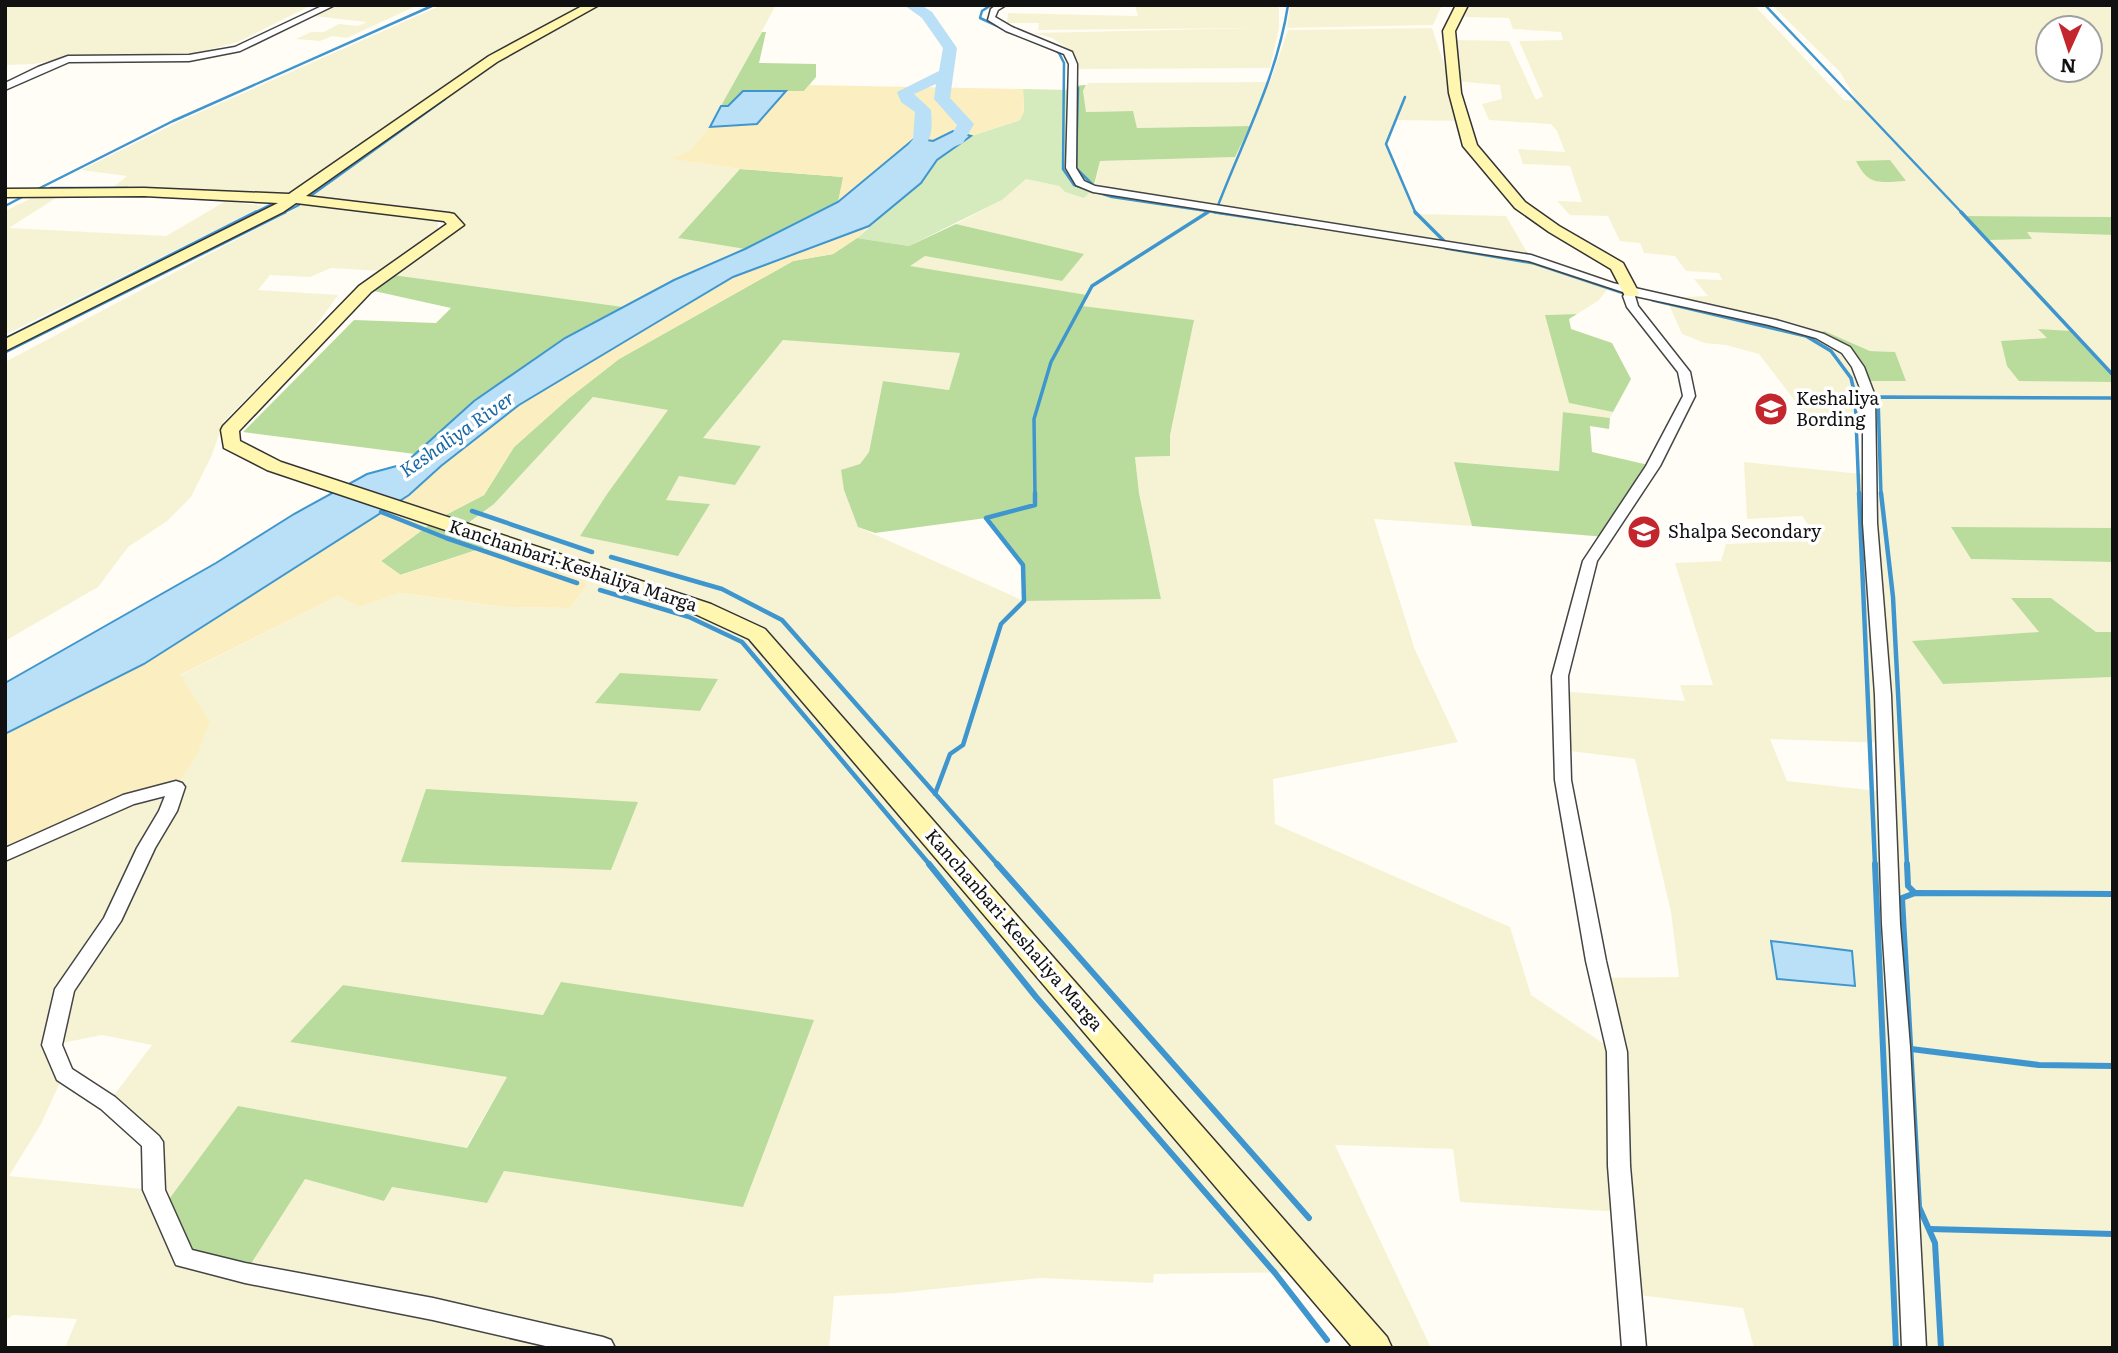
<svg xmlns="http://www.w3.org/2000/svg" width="2118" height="1353" viewBox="0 0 2118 1353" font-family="Literata,serif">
<rect width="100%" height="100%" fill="#fffdf5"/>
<g fill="#f6f3d4" fill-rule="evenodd">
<path d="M5,5H312L238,42L189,55L75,56L34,64L5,65Z"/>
<path d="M334,5H418L347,38L332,36L320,41L296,39L311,32H324L339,24L358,26L367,22L313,16Z"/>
<path d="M442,5H776L710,127L689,151L673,159L740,169L678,238L745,249L674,280L623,307L386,274L456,225L449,217L366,205L107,192L127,176L81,170L178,122Z"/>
<path d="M1135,5H1279V28L1270,68L1078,69L1074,53L1052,38L1034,33L1253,28L1038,30L1039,23H1007L1008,13L1138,16Z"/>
<path d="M1290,5H1442L1433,25L1287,28Z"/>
<path d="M1468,5H1754L1844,100L1857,101L1840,72L1772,5H2113V217L1966,216L2031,238L2026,232L2113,235V375L2039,330L2048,338L2002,341L2020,381L2113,382V528H1951L1972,559L2113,562V632H2096L2051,598H2012L2040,632L1913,641L1943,684L2113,677V1348H1754L1743,1308L1630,1294L1622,1212L1460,1202L1453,1149L1335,1145L1431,1348H1375L1311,1272L1154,1274L1153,1283L1040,1278L897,1293L834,1296L829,1348H65L77,1319L13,1315L5,1321V855L179,676L338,596L359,607L399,593L505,607L570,608L587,586L460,530L494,504L593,397L669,410L607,494L580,536L710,504L665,500L679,476L735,485L761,446L702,439L784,339L960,353L949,390L883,381L869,452L860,464L858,527L1024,601L1161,599L1139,493L1135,457L1170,456V435L1081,306L1086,295L908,266L925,256L1062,281L1083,254L956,224L1002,200L1026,179L1059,186L1065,192L1094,189L1100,161L1235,157L1250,126L1137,128L1133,111L1085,112L1083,91L1088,83L1270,82L1288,30L1432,28L1463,121L1396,120L1386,144L1416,214L1506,216L1531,259L1610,286L1598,301L1577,314L1546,315L1569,403L1613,412L1610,418L1564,412L1560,471L1455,462L1472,526L1374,519L1415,650L1458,742L1273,779L1275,824L1510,927L1531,995L1616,1052L1600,978L1679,977L1671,912L1635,759L1562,750L1560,691L1685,701L1680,685H1713L1675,563L1721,561L1726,544L1819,540L1802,516L1747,519L1744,462L1871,475L1869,429L1806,430L1799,406L1759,354L1726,345L1705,343L1682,334L1666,298L1708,296L1694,279L1722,280L1719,273L1686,271L1675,256L1644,253L1640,243L1620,241L1608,216L1570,215L1557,201L1582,202L1570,166L1523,164L1518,149L1565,152L1557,131L1551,124L1489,120L1482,104L1502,99L1500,85L1454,81V40L1509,41L1536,100L1543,96L1519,41L1563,40L1561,32L1513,29L1509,18L1465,17ZM2048,28H2090V70H2048ZM1824,332L1870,351L1895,352L1858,367L1846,350ZM718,679L700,711L596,703ZM1770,739L1885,743L1887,792L1787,781ZM343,985L544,1015L743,1206L504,1171L486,1203L392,1187L384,1201L305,1179L238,1106L466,1148L507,1077L290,1042ZM102,1035L152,1045L108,1103L152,1142L154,1190L9,1176L41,1124L64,1074L52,1045Z"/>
<path d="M59,196L9,228L166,236L226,201L264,206L5,335V211L32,198Z"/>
<path d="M304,204L438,219V229L381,271L331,268L310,277L270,275L258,290L338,295L310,334L224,421L211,457L191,497L167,521L128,547L98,587L5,641V362Z"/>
</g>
<path fill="#d5ebbd" d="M1023,89L1072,90L1093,189L1084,198L1065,192L1059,186L1026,179L1002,200L909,246L857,238L921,183L937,160L971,136L1020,120L1024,111Z"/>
<g fill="#b9dc9c">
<path d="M762,32H766L759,63L816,64V77L804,91H743L728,106H721Z"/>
<path d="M1086,85L1083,91L1086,112L1133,111L1137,128L1250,126L1235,157L1100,161L1093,189L1080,183L1070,146L1072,86Z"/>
<path d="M1890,160L1906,181C1880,182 1869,187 1856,161Z"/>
<path d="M740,169L844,177L838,202L745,249L678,238Z"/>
<path d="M1965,216L2113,217V235L2027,232L2032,239L1987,240Z"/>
<path d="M956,224L1084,254L1062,281L925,256L910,266L1087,295L1082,306L1194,320L1170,435V456L1135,457L1139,493L1161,599L1024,601L1023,565L986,518L875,533L858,527L844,490L841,470L860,464L869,452L883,381L949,390L960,353L783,340L703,438L761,446L735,485L679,476L666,500L710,504L678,556L580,536L607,494L668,410L593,397L494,504L460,529L501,542L400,575L381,561L434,521L484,495L514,447L569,398L619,359L793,261L833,254L857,238L909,246Z"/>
<path d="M386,274L623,307L565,338L474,401L415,454L243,432L354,320L436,323L451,308L365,289Z"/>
<path d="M1577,314L1569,319L1571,329L1612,343L1631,379L1613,412L1569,403L1545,315Z"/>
<path d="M2038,329L2071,331L2113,375V382L2019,381L2007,366L2001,341L2047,338Z"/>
<path d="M1824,331L1870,351L1895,352L1906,381H1863L1846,350L1820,336Z"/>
<path d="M1563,412L1610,418L1609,429L1590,426L1592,452L1653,466L1606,537L1472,526L1454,462L1559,471Z"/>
<path d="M1951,527L2113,528V562L1971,559Z"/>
<path d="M2011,598H2051L2096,632H2113V677L1943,684L1912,641L2039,632Z"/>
<path d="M620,673L718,679L700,711L595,703Z"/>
<path d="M426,789L638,802L611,870L401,862Z"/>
<path d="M561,982L814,1020L743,1207L504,1171L487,1203L392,1187L384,1201L305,1179L245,1273L184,1258L161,1210L238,1106L467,1148L507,1077L290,1042L343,985L543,1015Z"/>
</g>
<g fill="#fbeec1">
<path d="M809,85L1023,89L1024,111L1020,120L971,136L953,131L933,141L915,138L838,202L843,177L740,169L671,159L689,151L710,127L757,124L786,91H804Z"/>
<path d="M869,226L857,238L833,254L793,261L619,359L569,398L514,447L484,495L434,521L381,561L401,575L501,542L580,569L587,586L570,608L505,607L400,593L359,607L338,596L180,675L210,722L198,753L176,787L5,855V734L144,664L409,495L441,466L519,405L654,324L733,277Z"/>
</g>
<g fill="#b9e0f7" stroke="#3f96cf" stroke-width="2">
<path d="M743,91H786L757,124L710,127L721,106H728Z"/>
<path d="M953,131L971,136L937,160L921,183L869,226L733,277L654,324L519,405L441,466L409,495L144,664L5,734V683L216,563L294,514L367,474L404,464L474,401L565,338L674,280L745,249L838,202L915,138L933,141Z"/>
<path d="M1771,941L1852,951L1855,986L1777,979Z"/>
</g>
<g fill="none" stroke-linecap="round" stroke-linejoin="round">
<g stroke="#3f96cf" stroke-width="2.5">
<path d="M991,5L982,11L980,18L1019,36"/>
<path d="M1765,5L1963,214"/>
<path d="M1053,49L1059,53L1064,63L1063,169L1074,185L1112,197L1227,214"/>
<path d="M1078,88L1076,168L1093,185"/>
<path d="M1405,97L1386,144L1416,214"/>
<path d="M51,188H128"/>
<path d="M36,190L173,121L434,5"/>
<path d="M309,197L445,99"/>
<path d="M5,206L26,195"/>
<path d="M1217,208C1243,140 1277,77 1288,5"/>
<path d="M252,214L276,202"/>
<path d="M281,214L299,205"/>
<path d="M1205,214L1210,211"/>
</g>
<g stroke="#3f96cf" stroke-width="3.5">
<path d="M1215,212L1296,224"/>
<path d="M1415,212L1445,242"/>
<path d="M1961,212L2113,375"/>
<path d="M1446,248L1534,263L1627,294"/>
<path d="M1653,300L1806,336L1831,351L1851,378L1855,395L1859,495"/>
<path d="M5,339L256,212"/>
<path d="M5,352L285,212"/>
<path d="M1035,495L1034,419L1051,362L1092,286L1208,212"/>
<path d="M1881,495L1878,397L2113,398"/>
</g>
<g stroke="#3f96cf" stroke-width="4.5">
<path d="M1859,493L1875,865"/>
<path d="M1881,493L1893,597L1907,865"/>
<path d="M472,511L592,552"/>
<path d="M381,512L446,538L577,583"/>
<path d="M611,557L722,589L782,620L998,865"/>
<path d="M600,590L689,617L742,642L930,865"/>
<path d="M935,794L950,754L963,745L1001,624L1024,601L1023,565L986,518L1035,505V493"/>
</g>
<g stroke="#3f96cf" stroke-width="6">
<path d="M929,864L1036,997L1275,1273L1327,1340"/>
<path d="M997,864L1309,1218"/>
<path d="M1875,864L1896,1348"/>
<path d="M1907,864L1908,886L1915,893"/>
<path d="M1911,1049L2039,1065L2113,1066"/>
<path d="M1930,1229L2113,1234"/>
<path d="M1941,1348L1935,1243L1919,1207L1902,898L1915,893L2113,894"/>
</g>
<path fill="#b9e0f7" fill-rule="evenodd" d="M904,5H921L932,12L957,48L950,98L974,124L963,143L929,157L921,152L908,169L902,170L893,165L913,139L915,112L901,102L897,92L939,71L943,48L922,18ZM936,84L934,99L957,125L951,136L924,148C933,136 932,125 931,110L914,94Z"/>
<defs>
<g id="street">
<path d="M324,5H335L240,51L189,61L69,62L5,90V83L38,67L68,56L189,55L235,47Z"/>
<path d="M996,5H1006L998,10L995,17L1012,27L1072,52L1077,64L1076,168L1084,181L1095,186L1531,255L1613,283L1776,320L1824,334L1850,347L1864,367L1875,396L1877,523L1891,695L1900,924L1910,1047L1926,1348H1902L1890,1047L1882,924L1875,695L1863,523V396L1852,367L1842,353L1816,338L1769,325L1635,296L1638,306L1690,372L1695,396L1660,466L1597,561L1568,676L1571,780L1606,961L1627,1052L1630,1166L1646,1348H1622L1608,1166L1607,1052L1586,961L1555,780L1552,676L1583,561L1646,466L1683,396L1678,372L1627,307L1623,296L1626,293L1529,261L1093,192L1076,185L1066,168L1069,64L1064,54L1006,31L988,20L991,9Z"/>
<path d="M176,781L182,783L185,787L177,811L155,848L121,921L74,991L62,1045L72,1069L115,1097L159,1136L163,1142L165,1190L192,1250L245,1263L433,1298L603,1337L611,1340L615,1348H554L433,1320L245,1283L176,1265L143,1190L142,1146L101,1109L57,1080L42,1045L55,989L104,918L137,848L159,811L165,796L134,804L5,861V848L123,795Z"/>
</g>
<g id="secondary">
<path d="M584,5H599L497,62L306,196L449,213L454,214L464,225L371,292L239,431L240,441L281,462L711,604L765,629L1387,1337L1392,1348H1353L749,639L695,614L267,470L224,448L221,430L223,426L359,286L447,224L444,221L296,203L283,212L5,351V339L278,203L144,196L5,197V189L144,188L289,194L489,56Z"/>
<path d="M1456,5H1468L1455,31L1461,93L1477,145L1525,202L1559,226L1623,263L1639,293L1637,296H1625L1611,269L1549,232L1515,208L1463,146L1449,93L1443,31Z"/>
</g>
</defs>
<use href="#street" stroke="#444" stroke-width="3"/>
<use href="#secondary" stroke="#333" stroke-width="3"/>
<use href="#street" fill="#fff" fill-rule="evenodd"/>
<use href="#secondary" fill="#fff6b0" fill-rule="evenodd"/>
</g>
<defs>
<symbol id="school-disc" viewBox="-11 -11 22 22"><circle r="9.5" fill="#c4262e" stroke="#fff"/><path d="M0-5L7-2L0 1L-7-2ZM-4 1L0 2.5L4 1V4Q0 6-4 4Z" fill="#fff"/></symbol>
</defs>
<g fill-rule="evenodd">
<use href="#school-disc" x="1752" y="390" width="38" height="38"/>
<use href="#school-disc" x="1625" y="513" width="38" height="38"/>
</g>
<g text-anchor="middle" stroke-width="7" stroke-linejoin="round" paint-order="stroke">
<g font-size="18" fill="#111" stroke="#fff" text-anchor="start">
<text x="1796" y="405">Keshaliya<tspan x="1796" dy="21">Bording</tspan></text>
<text x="1668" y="538">Shalpa Secondary</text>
</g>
<g font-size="18" fill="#111" stroke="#fff">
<text transform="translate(573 566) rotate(18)" y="6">Kanchanbari-Keshaliya Marga</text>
<text transform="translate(1014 930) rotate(49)" y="6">Kanchanbari-Keshaliya Marga</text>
</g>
<g font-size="19" font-style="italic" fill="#1768a6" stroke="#fff">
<text transform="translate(457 434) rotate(-35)" y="7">Keshaliya River</text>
</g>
</g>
<rect width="2118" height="1353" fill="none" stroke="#111111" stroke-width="14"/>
<g transform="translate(2069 49) rotate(183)"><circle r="33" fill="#ffffff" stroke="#a0a0a0" stroke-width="2"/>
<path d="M0-5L12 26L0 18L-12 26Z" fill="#c4262e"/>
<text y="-10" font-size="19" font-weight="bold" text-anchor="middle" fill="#111111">N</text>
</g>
</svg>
